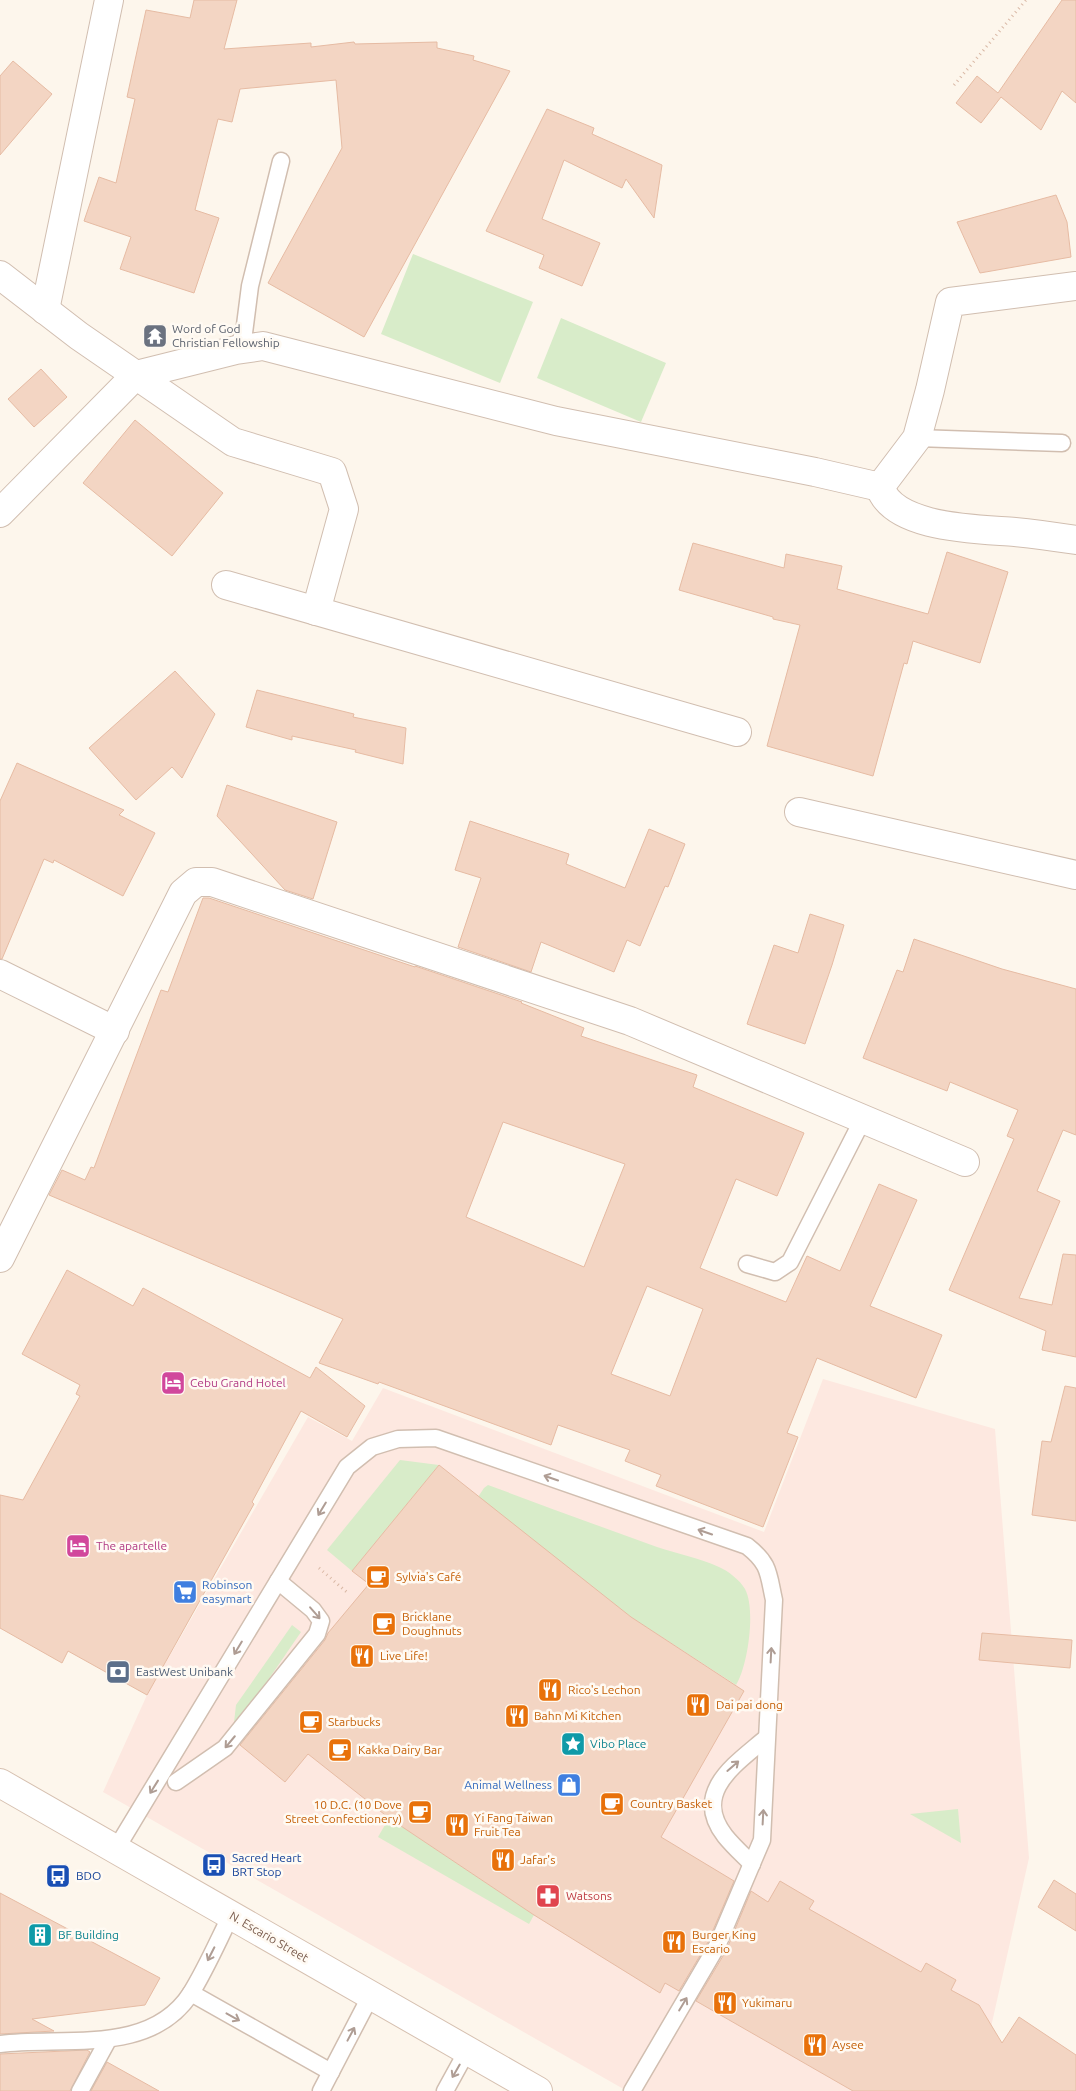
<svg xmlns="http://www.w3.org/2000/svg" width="1076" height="2091" viewBox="0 0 1076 2091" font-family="Ubuntu,sans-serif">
<rect width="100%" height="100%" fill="#fdf6ec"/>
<path fill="#fde8e0" d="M823,1379L995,1429L1029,1858L991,2027L932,2091H627L103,1792L147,1695L308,1417L352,1441L383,1388L764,1532Z"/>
<g fill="#d8ecc9">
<path d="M413,254L533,302L500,383L381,334Z"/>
<path d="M561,318L666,363L641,422L537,378Z"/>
<path d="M400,1460L439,1465L352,1571L327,1550Z"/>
<path d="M488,1485C545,1506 601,1527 657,1547C678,1554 699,1558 719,1567C728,1571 740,1580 745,1589C756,1609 748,1666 736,1685L631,1617L478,1497L484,1488Z"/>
<path d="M292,1625L301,1632L233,1731L236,1705Z"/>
<path d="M958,1809L961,1843L910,1814Z"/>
<path d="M389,1818L534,1915L529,1924L378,1837Z"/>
</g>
<g fill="#f3d5c3" stroke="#e6bba3" fill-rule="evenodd">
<path d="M194,0H237L224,49L311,43V47L354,42L355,44L437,42V48L474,56L473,60L510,71L364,337L268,283L342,148L336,80L240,89L232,122L218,119L195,210L219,218L194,293L120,269L131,237L84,221L99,177L116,183L135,99L127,97L146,10L190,18Z"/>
<path d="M1062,0H1076V103L1062,91L1041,130L1001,97L981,123L956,103L977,76L998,93Z"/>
<path d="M13,61L52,94L0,155V76Z"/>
<path d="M547,109L594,128L592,134L662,165L654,218L626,179L622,188L564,160L542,219L600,243L582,286L539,268L544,255L486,231Z"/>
<path d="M1056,195L1067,222L1071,257L980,273L957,222Z"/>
<path d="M41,369L67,397L34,427L8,399Z"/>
<path d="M135,420L223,493L172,556L83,483Z"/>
<path d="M693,543L784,568L786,554L842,566L837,589L928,614L947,552L1008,572L980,663L913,641L907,664L904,663L873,776L767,746L800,625L773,619V617L679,590Z"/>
<path d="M175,671L215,714L182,778L172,767L136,800L89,748Z"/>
<path d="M257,690L354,714L353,717L406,728L403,764L355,752L356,750L292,736V740L246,727Z"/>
<path d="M17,763L124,810L119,815L155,833L123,896L54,860L53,863L44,859L2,959H0V801Z"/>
<path d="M227,785L337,822L313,899L285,890L217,816Z"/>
<path d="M470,821L569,854L566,864L625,888L649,829L685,844L668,887L665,886L640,946L627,940L614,972L541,942L531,972L458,947L481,878L455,870Z"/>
<path d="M203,898H209L415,967V966L522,1002L521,1003L584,1028L581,1036L697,1075L693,1087L804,1133L777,1196L736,1179L700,1268L786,1302L807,1256L840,1271L879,1184L917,1200L870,1306L942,1335L916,1398L817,1358L787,1433L798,1437L763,1527L656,1486L661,1475L625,1461L630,1450L558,1425L551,1445L379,1382L378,1384L319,1363L343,1319L49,1195L62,1170L85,1180L91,1167L94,1168L161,990L168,992ZM503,1122L625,1164L584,1267L466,1217ZM647,1286L703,1309L670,1396L611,1374Z"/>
<path d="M810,914L844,925L832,965L805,1044L747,1024L774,945L798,953Z"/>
<path d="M914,939L1002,969L1076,989V1135L1063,1130L1037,1191L1060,1201L1019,1298L1052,1305L1063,1254L1076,1255V1357L1042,1350L1046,1331L949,1290L1014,1139L1007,1136L1018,1110L950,1082L947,1091L863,1058L897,970L903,972Z"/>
<path d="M67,1270L133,1306L143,1288L310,1378L316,1367L365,1406L347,1437L301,1411L252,1502L254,1504L147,1695L68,1651L62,1663L0,1628V1495L23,1500L80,1396L76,1394L80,1385L22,1354Z"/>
<path d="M1065,1386L1076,1388V1521L1032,1515L1042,1441L1051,1442Z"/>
<path d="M439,1465L631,1617L744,1691L661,1837L734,1881L708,1942L679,1991L665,1983L660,1993L534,1915L389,1818L308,1754L285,1782L240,1745L325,1640L328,1633L369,1584L352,1571Z"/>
<path d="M982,1633L1072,1640L1070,1668L979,1660Z"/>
<path d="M1054,1880L1076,1894V1931L1038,1907Z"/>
<path d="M780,1881L814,1901L809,1909L921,1972L926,1963L956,1980L951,1990L979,2005L1002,2043L1019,2017L1076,2055V2091H853L696,2001L726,1951L751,1891L768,1902Z"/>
<path d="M0,1893L160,1978L145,2005L32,2019L54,2031L0,2034Z"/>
<path d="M87,2050L90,2052L70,2091H0V2054Z"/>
<path d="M107,2062L159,2091H91Z"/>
</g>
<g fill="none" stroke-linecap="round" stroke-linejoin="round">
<defs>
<g id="service">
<path d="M236,350L244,333L250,286L281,161"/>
<path d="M917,438L1062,443"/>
<path d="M747,1264L775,1272L790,1262L863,1119"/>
<path d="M176,1782L225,1748L317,1634L321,1621L313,1610L278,1581"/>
<path d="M116,1849L347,1467L372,1447L398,1439L436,1438L747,1546C770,1564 768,1573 774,1600L762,1840L717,1946L632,2091"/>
<path d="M752,1864C743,1855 733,1846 725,1836C691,1792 736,1764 766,1738"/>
<path d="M191,1993L331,2072"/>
<path d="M0,2044C63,2036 151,2056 191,1993C206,1969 218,1941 231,1915"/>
<path d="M80,2091L108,2040"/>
<path d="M321,2091L371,1995"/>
<path d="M445,2091L467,2051"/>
</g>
<g id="minor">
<path d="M0,275L79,336L233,442L332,472L344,509L316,611"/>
<path d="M45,310L109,0"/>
<path d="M880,487L917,438L930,390L950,302L1076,286"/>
<path d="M880,487C893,529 979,529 1015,532C1035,534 1056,537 1076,540"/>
<path d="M0,513L136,375L236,350L263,346L556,421L815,472L880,487"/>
<path d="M226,585L737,732"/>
<path d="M799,812L1076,875"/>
<path d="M0,974L115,1031"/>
<path d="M0,1258L183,893L196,882H212L630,1021L965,1162"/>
</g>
<path id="secondary" d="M0,1783L538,2091"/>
</defs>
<use href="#service" stroke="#d1beb0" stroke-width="19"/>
<use href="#minor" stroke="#d1beb0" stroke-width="30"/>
<use href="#secondary" stroke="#d6c0b0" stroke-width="30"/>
<g stroke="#d9b8a5" stroke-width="3" stroke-dasharray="1 4" stroke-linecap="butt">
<path d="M954,85L1026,0"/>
<path d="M319,1568L349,1594"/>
</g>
<use href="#service" stroke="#fff" stroke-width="16"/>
<use href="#minor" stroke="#fff" stroke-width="28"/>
<use href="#secondary" stroke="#fff" stroke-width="28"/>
</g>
<defs><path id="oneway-shaft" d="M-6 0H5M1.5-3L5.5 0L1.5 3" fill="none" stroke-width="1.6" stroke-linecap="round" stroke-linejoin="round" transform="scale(1.25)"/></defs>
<g stroke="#af9d94">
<use href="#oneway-shaft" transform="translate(551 1478) rotate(-161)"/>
<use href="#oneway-shaft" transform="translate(322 1509) rotate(121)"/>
<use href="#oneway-shaft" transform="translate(705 1532) rotate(-161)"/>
<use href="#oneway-shaft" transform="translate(315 1613) rotate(49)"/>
<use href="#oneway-shaft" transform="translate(238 1648) rotate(121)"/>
<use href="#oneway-shaft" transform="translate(771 1655) rotate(-87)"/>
<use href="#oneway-shaft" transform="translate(230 1742) rotate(130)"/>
<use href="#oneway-shaft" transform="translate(733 1766) rotate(-41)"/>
<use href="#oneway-shaft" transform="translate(154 1787) rotate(122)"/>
<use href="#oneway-shaft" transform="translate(763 1817) rotate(-87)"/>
<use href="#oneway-shaft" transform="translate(211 1954) rotate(117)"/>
<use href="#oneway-shaft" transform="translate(683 2004) rotate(-59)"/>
<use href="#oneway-shaft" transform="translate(233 2017) rotate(29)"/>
<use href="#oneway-shaft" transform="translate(351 2034) rotate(-62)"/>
<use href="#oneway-shaft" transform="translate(456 2071) rotate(120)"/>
</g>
<defs>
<symbol id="temple-square" viewBox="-11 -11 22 22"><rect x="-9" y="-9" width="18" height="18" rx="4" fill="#6b7280" stroke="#fffaf3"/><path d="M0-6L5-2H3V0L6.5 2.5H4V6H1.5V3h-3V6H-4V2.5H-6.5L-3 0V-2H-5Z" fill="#fff"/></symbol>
<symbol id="hotel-square" viewBox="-11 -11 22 22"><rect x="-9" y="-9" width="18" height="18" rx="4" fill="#d1479c" stroke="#fffaf3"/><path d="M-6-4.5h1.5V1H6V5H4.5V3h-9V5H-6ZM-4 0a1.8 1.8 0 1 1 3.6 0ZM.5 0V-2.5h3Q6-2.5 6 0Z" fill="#fff"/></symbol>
<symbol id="cafe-square" viewBox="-11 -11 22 22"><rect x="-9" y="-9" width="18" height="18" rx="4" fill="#e8710a" stroke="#fffaf3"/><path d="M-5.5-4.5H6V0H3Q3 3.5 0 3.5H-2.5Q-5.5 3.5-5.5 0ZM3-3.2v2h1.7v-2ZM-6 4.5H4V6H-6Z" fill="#fff"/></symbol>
<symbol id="supermarket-square" viewBox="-11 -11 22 22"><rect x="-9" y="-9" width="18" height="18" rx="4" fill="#3f7fe0" stroke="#fffaf3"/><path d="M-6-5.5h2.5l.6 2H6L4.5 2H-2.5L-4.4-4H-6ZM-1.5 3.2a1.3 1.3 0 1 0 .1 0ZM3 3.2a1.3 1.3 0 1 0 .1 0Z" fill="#fff"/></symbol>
<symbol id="restaurant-square" viewBox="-11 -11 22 22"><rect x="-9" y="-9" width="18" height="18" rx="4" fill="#e8710a" stroke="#fffaf3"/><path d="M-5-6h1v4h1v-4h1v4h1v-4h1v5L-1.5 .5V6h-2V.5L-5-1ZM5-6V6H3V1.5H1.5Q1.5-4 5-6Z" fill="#fff"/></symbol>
<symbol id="bank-square" viewBox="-11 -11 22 22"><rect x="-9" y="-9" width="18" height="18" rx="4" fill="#5c6f8a" stroke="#fffaf3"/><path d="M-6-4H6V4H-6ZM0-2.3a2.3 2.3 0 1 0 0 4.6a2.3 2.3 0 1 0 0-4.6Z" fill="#fff"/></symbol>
<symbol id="sight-square" viewBox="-11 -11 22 22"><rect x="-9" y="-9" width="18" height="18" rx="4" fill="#0f9aa8" stroke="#fffaf3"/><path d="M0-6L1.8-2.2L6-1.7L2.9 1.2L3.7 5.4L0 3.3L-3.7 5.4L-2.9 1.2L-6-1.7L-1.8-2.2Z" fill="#fff"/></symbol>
<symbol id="shop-square" viewBox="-11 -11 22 22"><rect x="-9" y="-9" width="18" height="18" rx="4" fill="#3f7fe0" stroke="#fffaf3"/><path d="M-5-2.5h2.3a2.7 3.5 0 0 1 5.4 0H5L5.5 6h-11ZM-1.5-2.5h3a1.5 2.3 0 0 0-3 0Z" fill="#fff"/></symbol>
<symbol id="bus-square" viewBox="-11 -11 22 22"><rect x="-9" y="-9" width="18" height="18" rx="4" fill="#1a4fb4" stroke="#fffaf3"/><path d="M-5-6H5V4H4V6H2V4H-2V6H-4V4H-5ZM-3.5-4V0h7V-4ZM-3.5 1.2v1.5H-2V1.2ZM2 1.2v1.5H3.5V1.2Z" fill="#fff"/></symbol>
<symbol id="pharmacy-square" viewBox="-11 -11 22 22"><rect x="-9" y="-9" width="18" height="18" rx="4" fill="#e0444e" stroke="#fffaf3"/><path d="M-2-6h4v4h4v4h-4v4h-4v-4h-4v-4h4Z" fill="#fff"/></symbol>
<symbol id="building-square" viewBox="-11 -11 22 22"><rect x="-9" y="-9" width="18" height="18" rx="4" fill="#0f9aa8" stroke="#fffaf3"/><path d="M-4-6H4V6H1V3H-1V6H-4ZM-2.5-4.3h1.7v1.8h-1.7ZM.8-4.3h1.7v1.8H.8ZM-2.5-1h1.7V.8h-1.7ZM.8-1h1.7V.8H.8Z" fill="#fff"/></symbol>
</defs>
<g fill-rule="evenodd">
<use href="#temple-square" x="141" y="322" width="28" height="28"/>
<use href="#hotel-square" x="159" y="1369" width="28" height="28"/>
<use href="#hotel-square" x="64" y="1532" width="28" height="28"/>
<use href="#cafe-square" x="364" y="1563" width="28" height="28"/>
<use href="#supermarket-square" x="171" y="1578" width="28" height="28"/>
<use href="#cafe-square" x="370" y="1610" width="28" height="28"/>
<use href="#restaurant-square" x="348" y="1642" width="28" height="28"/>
<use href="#bank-square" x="104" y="1658" width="28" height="28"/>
<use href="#restaurant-square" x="536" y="1676" width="28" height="28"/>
<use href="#restaurant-square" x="684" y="1691" width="28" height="28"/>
<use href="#restaurant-square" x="503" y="1702" width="28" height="28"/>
<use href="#cafe-square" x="297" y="1708" width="28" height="28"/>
<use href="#sight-square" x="559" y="1730" width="28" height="28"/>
<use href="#cafe-square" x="326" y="1736" width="28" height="28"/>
<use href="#shop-square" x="555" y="1771" width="28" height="28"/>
<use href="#cafe-square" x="598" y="1790" width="28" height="28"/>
<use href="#cafe-square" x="406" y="1798" width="28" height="28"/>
<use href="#restaurant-square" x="443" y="1811" width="28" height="28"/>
<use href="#restaurant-square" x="489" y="1846" width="28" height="28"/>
<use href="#bus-square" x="200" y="1851" width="28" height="28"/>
<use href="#bus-square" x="44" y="1862" width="28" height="28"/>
<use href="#pharmacy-square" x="534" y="1882" width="28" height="28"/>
<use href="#building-square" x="26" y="1921" width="28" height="28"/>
<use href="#restaurant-square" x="660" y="1928" width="28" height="28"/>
<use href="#restaurant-square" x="711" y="1989" width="28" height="28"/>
<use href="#restaurant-square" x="801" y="2031" width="28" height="28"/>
</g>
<g text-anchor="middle" stroke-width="5" stroke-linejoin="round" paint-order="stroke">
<g font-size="12" fill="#5b616d" stroke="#fffaf3" text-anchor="start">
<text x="172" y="333">Word of God<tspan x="172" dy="14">Christian Fellowship</tspan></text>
</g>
<g font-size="12" fill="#b23c85" stroke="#fffaf3" text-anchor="start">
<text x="190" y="1387">Cebu Grand Hotel</text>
<text x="96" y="1550">The apartelle</text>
</g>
<g font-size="12" fill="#c56008" stroke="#fffaf3" text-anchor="start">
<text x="396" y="1581">Sylvia's Café</text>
<text x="402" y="1621">Bricklane<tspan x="402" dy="14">Doughnuts</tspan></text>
<text x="380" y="1660">Live Life!</text>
<text x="568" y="1694">Rico's Lechon</text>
<text x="716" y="1709">Dai pai dong</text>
<text x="534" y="1720">Bahn Mi Kitchen</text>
<text x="328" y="1726">Starbucks</text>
<text x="358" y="1754">Kakka Dairy Bar</text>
<text x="630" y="1808">Country Basket</text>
<text x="402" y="1809" text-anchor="end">10 D.C. (10 Dove<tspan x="402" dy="14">Street Confectionery)</tspan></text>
<text x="474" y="1822">Yi Fang Taiwan<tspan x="474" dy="14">Fruit Tea</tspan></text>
<text x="520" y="1864">Jafar's</text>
<text x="692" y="1939">Burger King<tspan x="692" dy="14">Escario</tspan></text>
<text x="742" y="2007">Yukimaru</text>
<text x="832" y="2049">Aysee</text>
</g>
<g font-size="12" fill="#366cbe" stroke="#fffaf3" text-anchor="start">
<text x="202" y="1589">Robinson<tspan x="202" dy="14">easymart</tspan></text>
<text x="552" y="1789" text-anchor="end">Animal Wellness</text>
</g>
<g font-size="12" fill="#4e5e75" stroke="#fffaf3" text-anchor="start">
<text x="136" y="1676">EastWest Unibank</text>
</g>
<g font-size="12" fill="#0d838f" stroke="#fffaf3" text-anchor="start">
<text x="590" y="1748">Vibo Place</text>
<text x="58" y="1939">BF Building</text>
</g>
<g font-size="12" fill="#164399" stroke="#fffaf3" text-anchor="start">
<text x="232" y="1862">Sacred Heart<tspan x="232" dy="14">BRT Stop</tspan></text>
<text x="76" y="1880">BDO</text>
</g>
<g font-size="12" fill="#be3a42" stroke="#fffaf3" text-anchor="start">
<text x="566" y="1900">Watsons</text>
</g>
<g font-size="12" fill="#7a5c4d" stroke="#fffaf3">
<text transform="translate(269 1937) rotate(30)" y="4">N. Escario Street</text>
</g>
</g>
</svg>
